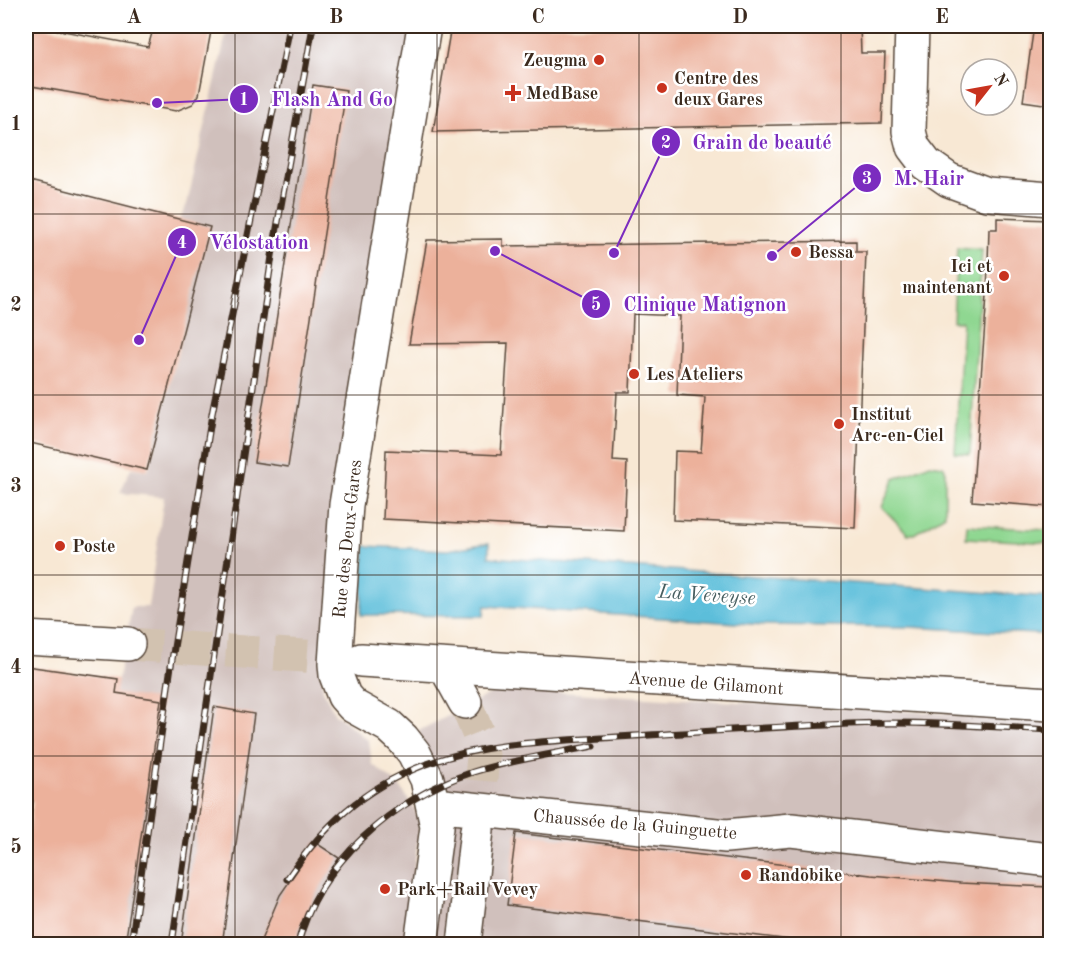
<svg xmlns="http://www.w3.org/2000/svg" width="1076" height="970" viewBox="0 0 1076 970" font-family="'Old Standard TT',serif">
<rect width="100%" height="100%" fill="#fff"/>
<filter id="ink" filterUnits="userSpaceOnUse"><feTurbulence type="fractalNoise" baseFrequency=".0167" numOctaves="2"/><feDisplacementMap in="SourceGraphic" scale="12" xChannelSelector="R" yChannelSelector="G"/><feConvolveMatrix kernelMatrix="1 2 1 2 8 2 1 2 1" color-interpolation-filters="sRGB"/></filter>
<filter id="wash" filterUnits="userSpaceOnUse"><feTurbulence type="fractalNoise" baseFrequency=".008" numOctaves="4" result="noise"/><feDisplacementMap in="SourceGraphic" scale="24" xChannelSelector="R" yChannelSelector="G"/><feGaussianBlur stdDeviation="1.35" result="paint"/><feColorMatrix in="noise" values="0 0 0 0 0 0 0 0 0 0 0 0 0 0 0 0 0 1.4 0 .05"/><feComposite in="paint" operator="in"/></filter>
<g filter="url(#wash)">
<rect width="100%" height="100%" fill="#f8e8d4"/>
<g fill="#d0c0bc">
<path d="M228,26H413L320,667L323,690L335,714L369,741L372,764L399,785L415,810L420,824L404,944H26V852L30,820L97,830L118,679L132,607H148L164,497L120,493L131,468L148,470L210,227L180,219L187,204Z"/>
<path d="M499,689L1050,719V944H421L437,827L403,739Z"/>
</g>
<g fill="#8fd791" stroke="#658058" stroke-width="1.5">
<path d="M957,248L982,250L970,454L955,453L963,321H953Z"/>
<path d="M930,464L943,466L945,469V515L914,534H908L882,507L894,479Z"/>
<path d="M1048,521L1050,522V543L966,538L967,525L1046,530Z"/>
</g>
<path fill="#5cbeda" stroke="#4c747c" stroke-width="1.5" d="M489,543V557L1050,597V635L909,627L766,625L485,606L484,616L361,615L365,546L448,550Z"/>
<g id="blocks">
<g fill="#ecb19b">
<path d="M26,26H37L148,47L154,26H212L199,95L193,104L176,111L26,85Z"/>
<path d="M451,26H860L861,53H885L882,123L433,132Z"/>
<path d="M1034,26H1050V105L1023,101Z"/>
<path d="M313,85L346,90L288,467L254,462Z"/>
<path d="M26,180L210,227L147,470L26,442Z"/>
<path d="M997,218L1050,220V507L972,501L987,295L989,229H997Z"/>
<path d="M503,239V246L856,241V252H866L855,528L673,520L675,451L701,452L705,397L677,395L680,316L633,314L630,392H617L613,461L627,462L624,531L383,519L386,450L501,455L508,343L409,344L427,240Z"/>
<path d="M26,666L118,679L116,693L161,700L125,945H26V852L33,801L26,800Z"/>
<path d="M214,707L254,714L222,945H181Z"/>
<path d="M516,833L871,875L960,883L1050,887V945H832L507,905Z"/>
<path d="M316,843L339,858L314,897L299,929L295,945H259L280,895Z"/>
</g>
</g>
</g>
<g filter="url(#ink)">
<use href="#blocks" fill-opacity="0" stroke="#574639" stroke-width="1.5"/>
<g fill="none" stroke-linecap="round" stroke-linejoin="round">
<g stroke="#d2c2b0" stroke-width="33" stroke-dasharray="33 16" stroke-linecap="butt">
<path d="M128,644L361,660"/>
<path d="M465,702L480,738L483,755L477,830"/>
</g>
<defs>
<g id="minor">
<path d="M912,26L909,131L913,147L926,164L949,180L987,194L1050,199"/>
<path d="M26,638L128,644"/>
<path d="M361,660L1050,704"/>
<path d="M445,666L465,702"/>
<path d="M434,805L726,836L791,830L1050,860"/>
<path d="M421,944L437,827L427,779L414,753L403,739L389,726L353,706L344,696L336,675L335,664L346,505L424,26"/>
<path d="M464,944L477,830"/>
</g>
</defs>
<use href="#minor" stroke="#574639" stroke-width="36"/>
<use href="#minor" stroke="#fff" stroke-width="33"/>
<defs>
<g id="rail">
<path d="M287,879C324,825 362,789 424,765C491,740 564,741 634,736C720,731 806,724 892,723C945,723 998,727 1050,730"/>
<path d="M131,944L171,666L212,414L290,26"/>
<path d="M172,944L272,256L313,26"/>
<path d="M298,944C318,863 394,798 473,772C512,760 553,754 593,746"/>
</g>
</defs>
<use href="#rail" stroke="#3b2a1e" stroke-width="7"/>
<use href="#rail" stroke="#fff" stroke-width="4.5" stroke-dasharray="14" stroke-linecap="butt"/>
</g>
</g>
<path fill="none" stroke="#3b2a1e" stroke-width="1.5" stroke-opacity="0.55" d="M235,26V944M437,26V944M639,26V944M841,26V944M26,214H1050M26,395H1050M26,575H1050M26,756H1050"/>
<g fill="#c8321e" stroke="#fff" stroke-width="2">
<circle cx="599" cy="60" r="6"/>
<circle cx="662" cy="88" r="6"/>
<path d="M510 84h6v6h6v6h-6v6h-6v-6h-6v-6h6z"/>
<circle cx="796" cy="252" r="6"/>
<circle cx="1004" cy="276" r="6"/>
<circle cx="634" cy="374" r="6"/>
<circle cx="839" cy="424" r="6"/>
<circle cx="60" cy="546" r="6"/>
<circle cx="746" cy="875" r="6"/>
<circle cx="385" cy="889" r="6"/>
</g>
<g text-anchor="middle" stroke-width="5" stroke-linejoin="round" paint-order="stroke">
<g font-size="18" font-weight="bold" fill="#3b2a1e" stroke="#fff" text-anchor="start">
<text x="587" y="66" text-anchor="end">Zeugma</text>
<text x="674" y="84">Centre des<tspan x="674" dy="21">deux Gares</tspan></text>
<text x="526" y="99">MedBase</text>
<text x="808" y="258">Bessa</text>
<text x="992" y="272" text-anchor="end">Ici et<tspan x="992" dy="21">maintenant</tspan></text>
<text x="646" y="380">Les Ateliers</text>
<text x="851" y="420">Institut<tspan x="851" dy="21">Arc-en-Ciel</tspan></text>
<text x="72" y="552">Poste</text>
<text x="758" y="881">Randobike</text>
<text x="397" y="895">Park+Rail Vevey</text>
</g>
<g font-size="18" fill="#3b2a1e" stroke="#fff">
<text transform="translate(347 539) rotate(-84)" y="6">Rue des Deux-Gares</text>
<text transform="translate(706 683) rotate(4)" y="6">Avenue de Gilamont</text>
<text transform="translate(635 824) rotate(5)" y="6">Chaussée de la Guinguette</text>
</g>
<g font-size="20" font-style="italic" fill="#475e60" stroke="#fff">
<text transform="translate(707 594) rotate(4)" y="7">La Veveyse</text>
</g>
</g>
<path fill="none" stroke="#7b2cbf" stroke-width="2" d="M157 103L244 99M614 253L666 142M772 256L867 178M139 340L182 242M495 251L596 304"/>
<g fill="#7b2cbf" stroke="#fff" stroke-width="2">
<circle cx="157" cy="103" r="6"/>
<circle cx="614" cy="253" r="6"/>
<circle cx="772" cy="256" r="6"/>
<circle cx="139" cy="340" r="6"/>
<circle cx="495" cy="251" r="6"/>
<circle cx="244" cy="99" r="15"/>
<circle cx="666" cy="142" r="15"/>
<circle cx="867" cy="178" r="15"/>
<circle cx="182" cy="242" r="15"/>
<circle cx="596" cy="304" r="15"/>
</g>
<g font-size="18" text-anchor="middle" font-weight="bold" fill="#fff">
<text x="244" y="105">1</text>
<text x="666" y="148">2</text>
<text x="867" y="184">3</text>
<text x="182" y="248">4</text>
<text x="596" y="310">5</text>
</g>
<g font-size="20" text-anchor="middle" font-weight="bold" fill="#7b2cbf" stroke="#fff" stroke-width="5" stroke-linejoin="round" paint-order="stroke">
<text x="332" y="106">Flash And Go</text>
<text x="762" y="149">Grain de beauté</text>
<text x="929" y="185">M. Hair</text>
<text x="259" y="249">Vélostation</text>
<text x="705" y="311">Clinique Matignon</text>
</g>
<rect width="1076" height="970" fill="none" stroke="#fff" stroke-width="66"/>
<g transform="translate(989 87) rotate(59)"><circle r="28" fill="#ffffff" stroke="#b1aaa5" stroke-width="1.5"/>
<path d="M0-4.5L10 22L0 15L-10 22Z" fill="#c8321e"/>
<text y="-9" font-size="16" font-weight="bold" text-anchor="middle" fill="#3b2a1e">N</text>
</g>
<rect x="33" y="33" width="1010" height="904" fill="none" stroke="#3b2a1e" stroke-width="2"/>
<g font-size="20" text-anchor="middle" font-weight="bold" fill="#3b2a1e">
<text x="134" y="23">A</text>
<text x="336" y="23">B</text>
<text x="538" y="23">C</text>
<text x="740" y="23">D</text>
<text x="942" y="23">E</text>
<text x="16" y="130">1</text>
<text x="16" y="311">2</text>
<text x="16" y="492">3</text>
<text x="16" y="673">4</text>
<text x="16" y="853">5</text>
</g>
</svg>
